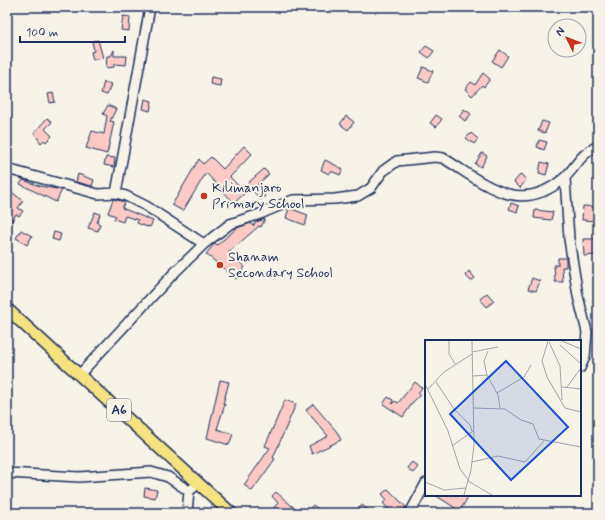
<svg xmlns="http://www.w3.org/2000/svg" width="605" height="520" viewBox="0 0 605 520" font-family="Mynerve,sans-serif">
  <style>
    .building { fill: #fbcac6; stroke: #1b2f5e }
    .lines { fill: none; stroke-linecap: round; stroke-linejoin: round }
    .minor-casing { stroke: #1b2f5e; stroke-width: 12 }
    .major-casing { stroke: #1b2f5e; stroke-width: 14 }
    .minor { stroke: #f7f3e8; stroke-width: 9 }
    .major { stroke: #f5e382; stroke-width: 11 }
    .poi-dot { fill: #c8321e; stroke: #f7f3e8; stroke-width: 1.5 }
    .labels { text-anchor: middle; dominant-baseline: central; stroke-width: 4; stroke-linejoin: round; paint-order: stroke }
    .shield { fill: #f7f3e8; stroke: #5d6a87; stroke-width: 1 }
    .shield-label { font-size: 13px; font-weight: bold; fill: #1b2f5e }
    .poi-label { font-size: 14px; fill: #1b2f5e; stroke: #f7f3e8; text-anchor: start }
    .inset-road { fill: none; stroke: #9fa5b1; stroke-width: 1 }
    .view { fill: #1d4ed8; fill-opacity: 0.15; stroke: #1d4ed8; stroke-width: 2 }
    .inset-edge { fill: none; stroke: #1b2f5e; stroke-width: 2 }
  </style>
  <rect width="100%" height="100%" fill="#f7f3e8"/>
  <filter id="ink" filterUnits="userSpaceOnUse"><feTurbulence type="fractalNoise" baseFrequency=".025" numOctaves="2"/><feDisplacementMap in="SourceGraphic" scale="8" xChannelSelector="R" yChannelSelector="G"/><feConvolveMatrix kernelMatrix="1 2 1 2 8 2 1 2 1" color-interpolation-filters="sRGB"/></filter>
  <g filter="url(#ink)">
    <path class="building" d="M123 16 130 17 129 31 121 30Z
      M98 40 103 58 93 60 91 52 94 51 92 41Z
      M426 46 434 51 429 58 421 52Z
      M114 50V56H127L126 65 114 64V67L106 68 107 56H111Z
      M500 50 508 56 501 67 492 61Z
      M423 67 433 71 428 82 418 78Z
      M483 73 490 79 484 87 482 85 472 96 465 89 471 82 475 85Z
      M211 77 221 79 220 86 210 84Z
      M104 82 111 84 107 95 101 93Z
      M53 93 55 102 50 103 48 94Z
      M145 99 152 101 150 111 143 109Z
      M108 105 116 109 110 121 114 122 107 154 86 148 92 131 104 134 107 116 103 114Z
      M464 109 471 114 465 121 459 116Z
      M436 115 442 119 436 127 430 123Z
      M346 116 354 122 348 130 340 124Z
      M47 118 52 122 45 129 52 136 46 142 44 140 41 143 34 133Z
      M542 121 549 123 545 133 538 131Z
      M471 133 478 139 474 144 466 138Z
      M539 140 547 142 544 150 537 147Z
      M244 146 252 154 230 177 245 193 234 203 206 173 183 211 172 205 199 159 203 164 211 157 223 169Z
      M482 153 487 156 481 167 475 164Z
      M106 157 115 158 114 167 104 165Z
      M325 160 343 169 340 175 331 171 329 174 321 170Z
      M541 162 549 164 546 175 539 173Z
      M264 169 269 174 256 186 265 196 261 200 247 184Z
      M78 174 94 180 92 186 76 182Z
      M521 174 526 180 520 188 514 182Z
      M23 180 40 186 62 190 56 202 20 184Z
      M7 188 23 201 18 208 23 211 19 216 16 214 12 221 7 218Z
      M113 199 125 202 122 208 153 221 150 227 147 226V227L137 223 138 220 125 216 123 222 114 219 116 216 108 213Z
      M511 203 519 206 517 212 509 209Z
      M583 206 598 207V221L582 220Z
      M289 208 308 215 305 225 286 218Z
      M535 210 553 212 551 220 534 218Z
      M95 212 100 214 97 223 100 224 98 231 88 228Z
      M265 219 261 227 259 226 228 253 245 267 236 279 206 254 215 243 217 245 237 228 251 223 253 226 256 222Z
      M21 230 32 236 27 245 16 238Z
      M54 232 61 234 59 241 52 239Z
      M583 239H596V255L584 256Z
      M558 258H566V267H562L563 282H555L554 265H558Z
      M469 271 475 278 471 281 465 275Z
      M532 278 540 281 536 291 528 289Z
      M487 293 494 301 487 307 480 299Z
      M220 380 229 382 223 404H225L217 429 233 434 229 445 207 438Z
      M415 382 422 388 418 393 420 395 413 402 403 417 383 404 388 397 393 400 392 404 395 401 398 403Z
      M285 400 296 404 273 458 275 459 252 491 244 485 270 448 265 446Z
      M313 404 337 432 341 440 312 454 309 446 328 436 306 410Z
      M412 462 418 467 413 473 407 468Z
      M145 488 157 490 155 498 144 496Z
      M388 489 406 507 400 513H392L383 503 387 500 382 494Z
      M276 492 300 513H269L278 503 272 496Z
      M435 495H469L460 511Z
      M313 505 324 513H306Z
      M362 505 372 513H356Z"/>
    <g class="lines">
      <defs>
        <path id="minor" d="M7 169 98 194 116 193 126 196 146 206 204 244
          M565 178 569 239 578 296 587 332 585 357 580 368
          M116 193 150 7
          M80 374 173 274 204 244 230 224 260 214 293 200 335 199 358 196 371 188 383 171 397 161 435 157 443 158C483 182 518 217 563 179 577 167 579 154 598 146
          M7 473 79 477 151 472 168 477 189 491
          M187 513 189 491 193 488
          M410 513 426 483"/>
        <path id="major" d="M7 309 231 513"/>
      </defs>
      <use href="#minor" class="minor-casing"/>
      <use href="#major" class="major-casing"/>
      <use href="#minor" class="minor"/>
      <use href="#major" class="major"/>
    </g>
  </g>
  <g class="poi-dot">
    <circle cx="204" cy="196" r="4"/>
    <circle cx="220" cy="265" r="4"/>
  </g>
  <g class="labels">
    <rect class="shield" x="107" y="399" width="24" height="22" rx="3"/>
    <g class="shield-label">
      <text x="119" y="410">A6</text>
    </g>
    <g class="poi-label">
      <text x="212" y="188">Kilimanjaro<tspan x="212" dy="16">Primary School</tspan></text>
      <text x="228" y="257">Shanam<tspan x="228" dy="16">Secondary School</tspan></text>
    </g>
  </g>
  <g transform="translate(425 340)">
    <rect width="156" height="156" fill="#f7f3e8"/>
    <path class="inset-road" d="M24 1V14L30 24M123 1 117 21 122 37 140 68 156 72M137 1 156 9M124 2 135 26 137 60M135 5 156 24M47 12 73 7M62 35 59 21 63 11M48 36 62 35 73 55 75 68M11 42 29 69 45 85 47 91M0 44 23 91 35 129 44 141M137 47 156 49M142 47 156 28M3 49 19 32 47 14M72 53 99 37 106 25M49 68 80 69 96 80 108 84 114 99 156 107M27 106 48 91M47 122 73 116 100 122 119 101M43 141 67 155M0 142 19 150 41 148M39 155 46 130 49 105 47 1"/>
    <path class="view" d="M81 21 143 87 86 140 25 74Z"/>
    <rect width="156" height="156" class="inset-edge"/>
  </g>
  <rect width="605" height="520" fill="none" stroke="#f7f3e8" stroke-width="24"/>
  <rect x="12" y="12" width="581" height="496" fill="none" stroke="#1b2f5e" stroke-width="1.5" filter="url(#ink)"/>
  <g transform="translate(567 38) rotate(313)"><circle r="19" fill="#f7f3e8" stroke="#9fa5b1"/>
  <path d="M0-3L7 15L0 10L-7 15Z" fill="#c8321e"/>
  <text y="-6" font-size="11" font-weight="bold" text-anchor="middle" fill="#1b2f5e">N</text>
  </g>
  <path d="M20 36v6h105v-6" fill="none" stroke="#1b2f5e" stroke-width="2"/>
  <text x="26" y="36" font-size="12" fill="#1b2f5e" stroke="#f7f3e8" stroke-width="3" paint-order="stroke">100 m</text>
</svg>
